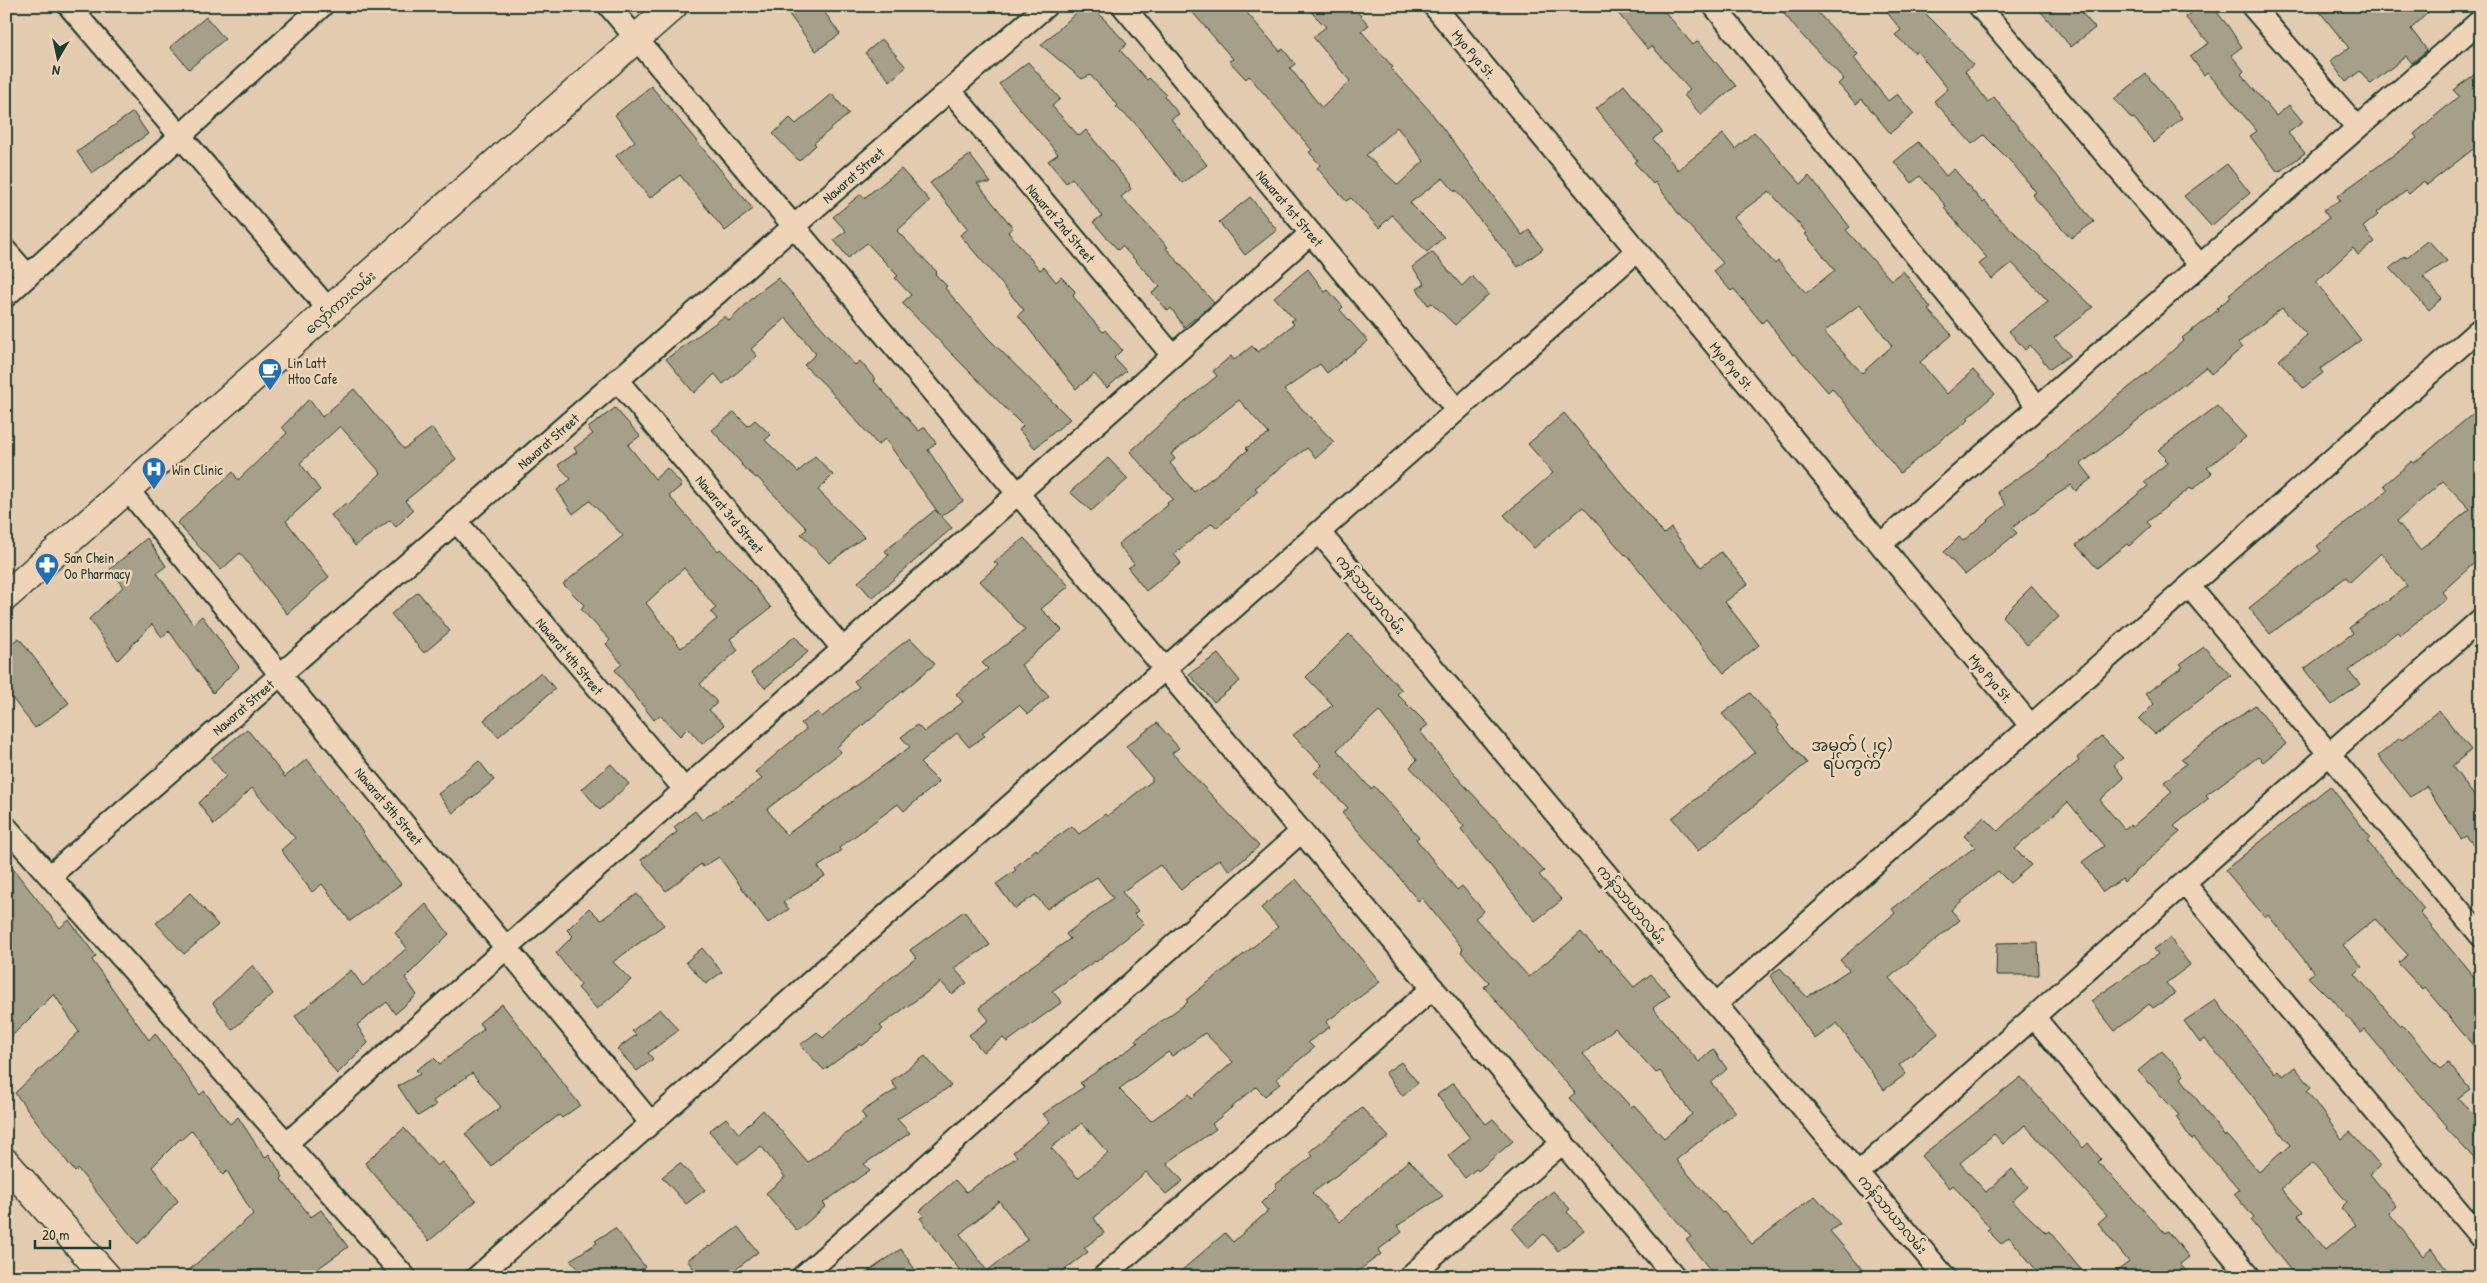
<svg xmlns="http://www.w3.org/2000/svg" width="2487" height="1283" viewBox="0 0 2487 1283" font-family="'Patrick Hand','Noto Sans Myanmar',sans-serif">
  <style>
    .building { fill: #a69f89; stroke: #1f3d34; fill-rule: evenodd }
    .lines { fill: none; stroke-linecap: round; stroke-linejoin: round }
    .minor-casing { stroke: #1f3d34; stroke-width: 25 }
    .tertiary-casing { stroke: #1f3d34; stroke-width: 31 }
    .secondary-casing { stroke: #1f3d34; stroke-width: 31 }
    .minor { stroke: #f0d4b7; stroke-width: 21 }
    .tertiary { stroke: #f0d4b7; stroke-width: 28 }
    .secondary { stroke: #f0d4b7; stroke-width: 28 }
    .labels { text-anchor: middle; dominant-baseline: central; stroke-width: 5; stroke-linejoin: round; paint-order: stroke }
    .street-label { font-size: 14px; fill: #1f3d34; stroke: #f0d4b7 }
    .poi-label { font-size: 14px; fill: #1f3d34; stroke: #f0d4b7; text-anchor: start }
    .quarter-label { font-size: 16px; fill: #1f3d34; stroke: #f0d4b7 }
  </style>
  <rect width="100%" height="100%" fill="#e3cbaf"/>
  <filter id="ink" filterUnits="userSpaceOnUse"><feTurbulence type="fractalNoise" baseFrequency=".02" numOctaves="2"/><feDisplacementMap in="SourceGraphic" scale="10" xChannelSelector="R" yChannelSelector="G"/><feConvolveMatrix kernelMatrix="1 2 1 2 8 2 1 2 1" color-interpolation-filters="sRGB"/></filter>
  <g filter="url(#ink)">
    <path class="building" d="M783 6H820L840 34 816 51Z
      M1084 6H1092L1127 44 1120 50 1147 80 1149 78 1166 94 1164 96 1179 114 1171 119 1207 165 1182 183 1134 122 1116 107 1118 105 1090 75 1082 79 1041 45Z
      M1187 6H1241L1280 51 1283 49 1295 64 1290 68 1322 108 1350 81 1313 37 1326 27 1305 6H1352L1369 25 1361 31 1393 67 1391 69 1430 111 1522 235 1529 230 1543 249 1518 267 1456 190 1455 192 1443 178 1410 203 1444 237 1427 252 1392 215 1379 228 1351 198 1346 201 1317 168 1320 165 1309 152 1312 150 1249 76 1246 79 1229 61 1233 59ZM1397 127 1424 161 1398 185 1366 155Z
      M1612 6H1660L1693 45 1698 41 1736 86 1701 115 1684 95 1690 90 1652 46 1648 49Z
      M1778 6H1811L1858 54 1854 58 1888 101 1897 94 1914 114 1890 133 1862 99 1856 104 1838 84 1844 79 1798 31Z
      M1882 6H1918L1943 31 1973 65 1965 71 1988 102 1994 97 2094 222 2071 238 2032 195 2036 192 2014 165 1984 135 1972 144 1934 101 1948 89 1917 51 1915 53 1895 35 1901 30Z
      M2036 6H2076L2095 28 2071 47Z
      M2200 6H2212L2228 26 2242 47 2231 55 2244 71 2241 74 2276 116 2289 105 2303 122 2288 133 2305 153 2282 170 2277 171 2250 136 2257 131 2207 72 2204 75 2190 56 2209 43 2185 17Z
      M2315 6H2435L2411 29 2427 50 2412 63 2406 56 2371 84 2360 71 2346 82 2330 61 2349 48Z
      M206 17 225 39 189 69 170 47Z
      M882 39 906 67 890 81 865 53Z
      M1028 62 1060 99 1052 106 1079 136 1086 130 1130 185 1129 186 1131 189 1121 197 1168 247 1166 248 1214 303 1184 327 1171 308 1168 311 1152 293 1160 287 1122 246 1118 250 1093 222 1102 216 1072 178 1066 183 1048 161 1058 154 999 84Z
      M2481 70V143L2427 185 2424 181 2409 194 2406 191 2376 213 2378 215 2363 227 2375 242 2358 255 2353 248 2316 282 2361 340 2320 369 2323 373 2303 388 2279 360 2307 335 2282 308 2238 343 2242 348 2211 374 2206 367 2081 464 2092 478 2076 491 2071 485 2046 502 2012 528 2017 533 1965 575 1944 552 1959 537 1963 541 2006 505 1997 492 2049 457 2048 456 2113 400 2150 371 2184 340 2182 338 2218 310 2217 308 2231 297 2229 294 2329 218 2323 210 2340 200 2337 196 2417 138 2414 134 2459 96 2453 90Z
      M2146 74 2182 118 2154 143 2134 118 2132 119 2114 99Z
      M1624 85 1662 132 1653 139 1678 170 1723 134 1735 149 1754 132 1801 184 1809 176 1850 227 1846 230 1891 280 1903 271 1931 308 1928 310 1952 335 1920 362 1947 394 1973 370 1995 394 1967 418 1969 420 1949 435 1948 434 1900 473 1832 388 1828 392 1795 354 1793 355 1766 319 1762 323 1734 289 1731 291 1713 271 1723 263 1681 217 1655 182 1653 184 1634 162 1637 160 1596 109ZM1769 191 1807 233 1805 234 1835 270 1806 293 1778 261 1775 264 1734 217ZM1860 304 1892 346 1862 373 1824 332Z
      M651 86 753 209 725 231 680 175 650 198 616 156 635 141 615 115Z
      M832 94 849 114 814 143 816 145 799 161 773 134 790 118 796 124Z
      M133 112 148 134 92 173 77 152Z
      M1918 142 1946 176 1954 169 1983 203 1985 201 1996 215 2093 307 2054 338 2070 355 2050 369 2030 345 2025 350 2009 331 2048 301 2012 263 1992 279 1979 264 1987 258 1944 208 1946 206 1920 176 1912 183 1894 162Z
      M970 155 991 183H977L1013 228 1008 232 1040 270 1044 267 1056 282 1061 277 1075 291 1073 296 1088 315 1103 332 1105 330 1122 350 1114 358 1126 371 1107 388 1094 374 1076 389 1018 315 1024 310 960 235 968 229 930 183Z
      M2227 164 2250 193 2211 226 2184 196Z
      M901 169 930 201 897 231 937 272 935 274 947 286 945 288 988 338 1070 419 1035 448 1019 430 1023 426 902 303 911 295 895 278 898 276 867 243 848 258 834 240 846 231 833 217 861 194 864 198Z
      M1250 197 1277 230 1245 255 1219 222Z
      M2428 240 2447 261 2423 277 2442 298 2429 310 2390 268 2405 256 2406 258Z
      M1432 252 1462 286 1472 276 1489 294 1455 325 1432 303 1428 305 1417 289 1425 284 1412 267Z
      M1308 269 1325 292 1328 290 1343 307 1340 310 1368 341 1327 373 1320 364 1284 390 1334 442 1316 458 1307 448 1288 462 1255 488 1258 491 1217 528 1212 523 1174 554 1181 563 1146 591 1128 568 1134 564 1118 544 1168 505 1167 503 1173 499 1130 452 1174 411 1217 376 1213 371 1231 356 1234 360 1252 346 1258 352 1294 324 1291 321 1294 319 1274 297ZM1239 400 1269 434 1246 448 1248 450 1194 492 1170 463 1175 459 1171 454Z
      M778 278 855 365 860 361 875 379 873 380 919 431 925 427 936 443 928 450 963 501 941 516 952 528 872 598 858 582 889 555 885 551 935 510 940 515 885 439 878 445 826 386 804 365 816 354 786 318 751 349 757 356 723 384 715 374 694 393 666 359 725 316 729 321 759 292Z
      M354 389 404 449 432 428 456 459 405 501 413 510 396 527 390 520 355 546 331 515 346 503 348 505 381 473 340 426 300 463 320 490 286 521 329 577 287 614 240 553 221 570 177 523 233 472 238 480 287 433 282 427 309 399 322 417Z
      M2217 406 2246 437 2207 468 2212 473 2192 490 2190 488 2147 522 2151 526 2129 546 2127 544 2097 568 2076 545 2148 486 2144 482 2167 463 2164 460 2166 458 2158 450Z
      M2481 407V557L2442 592 2447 598 2400 635 2397 632 2349 671 2360 684 2332 705 2304 669 2353 633 2349 628 2407 586 2381 553 2350 582 2346 577 2270 634 2249 608 2321 551 2317 546 2388 490 2384 485 2412 461 2414 463ZM2443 481 2470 509 2420 550 2397 521Z
      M615 408 640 436 628 445 655 479 667 468 682 485 669 496 718 551 720 549 739 567 771 608 730 639 738 650 700 684 716 701V704L709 710 725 725 702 744 688 728 680 736 660 715 654 720 615 670 622 664 606 644 610 640 581 609 584 605 563 584 623 536 590 501 573 514 557 490 571 479 558 465 577 452 574 448 593 434 588 428ZM684 568 716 608 711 612 717 619 681 648 646 603Z
      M734 412 748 426 755 420 771 435 765 440 798 472 815 456 833 475 818 490 864 537 829 563 801 534 807 529 757 477 756 478 741 465 742 464 712 430Z
      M1564 413 1664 534 1671 528 1701 567 1721 552 1748 584 1725 602 1759 645 1724 673 1626 554 1625 555 1583 507 1534 548 1504 515 1553 473 1528 444Z
      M1108 458 1128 479 1091 511 1070 492Z
      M147 538 166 566 157 573 193 624 202 616 239 667 213 693 169 631 162 637 152 624 118 660 89 619 123 587 110 569Z
      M1024 538 1069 586 1041 609 1062 630 1021 665 1049 697 1028 714 1019 705 982 733 985 736 969 747 957 733 920 763 939 782 904 811 898 804 839 848 841 851 818 867 825 876 783 902 789 909 768 923 719 857 703 867 701 864 666 891 641 860 677 832 674 827 695 811 702 820 762 779 755 772 806 729 801 723 818 712 822 717 859 687 854 681 910 638 935 664 837 747 841 752 767 809 786 835 910 747 901 737 917 725 924 732 963 702 956 694 988 669 982 663 1025 630 980 581 998 565 994 562Z
      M2032 586 2059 617 2027 645 2002 616Z
      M418 592 450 631 424 653 391 614Z
      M1349 634 1402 690 1397 694 1428 725 1420 731 1453 773 1544 871 1539 875 1562 900 1535 921 1461 829 1464 826 1410 767 1417 760 1379 711 1337 750 1371 789 1374 786 1419 837 1416 839 1457 890 1462 886 1484 911 1475 918 1529 977 1581 932 1599 952 1601 950 1634 987 1651 974 1670 995 1653 1008 1699 1062 1713 1049 1727 1069 1711 1083 1736 1112 1676 1160 1722 1213 1724 1212 1752 1244 1815 1196 1840 1224 1830 1231 1869 1277H1716L1686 1240 1691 1237 1569 1098 1575 1093 1484 987 1489 982 1461 952 1463 949 1422 898 1418 901 1395 872 1342 813 1348 808 1314 773 1322 765 1293 735 1333 705 1306 677ZM1615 1028 1656 1073 1660 1071 1692 1114 1664 1138 1634 1105 1631 1107 1583 1054Z
      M795 636 808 652 765 688 751 673Z
      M19 638 69 703 35 728 6 690V647Z
      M2204 647 2231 676 2155 734 2139 719 2154 704 2145 694 2183 667 2180 664Z
      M1218 654 1240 681 1214 702 1189 674Z
      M541 672 555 689 498 737 484 720Z
      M1750 693 1779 726 1777 728 1807 763 1698 851 1672 818 1755 752 1722 714Z
      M2255 705 2286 744 2263 762 2258 757 2206 795 2209 798 2174 826 2180 832 2124 882 2122 879 2103 892 2082 862 2104 846 2068 802 2015 849 2031 865 2010 883 1998 871 1951 910 1960 920 1889 978 1939 1033 1899 1065 1906 1074 1884 1090 1837 1023 1815 1039 1770 976 1780 968 1807 997 1849 970 1840 960 1895 913 1892 909 1975 847 1964 836 1984 817 1998 831 2029 801 2079 761 2077 758 2101 736 2123 758 2114 765 2124 778 2100 800 2124 829 2130 825 2132 827 2172 792 2164 782 2186 764 2181 759Z
      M2439 710 2471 750 2452 766 2481 805V853L2466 836 2461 839 2426 786 2411 797 2378 756 2400 738 2402 740Z
      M1157 723 1179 748 1172 753 1259 846 1230 871 1219 859 1181 890 1160 865 1122 892 1138 911 1134 914 1144 924 1096 962 1095 961 1052 991 1062 1002 1007 1042 1003 1038 983 1052 969 1035 989 1020 979 1008 1019 975 1070 939 1066 934 1113 898 1097 877 1047 909 1035 895 1015 909 996 884 1016 870 1014 868 1036 849 1037 851 1072 826 1079 834 1105 814 1107 816 1152 781V778L1126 746Z
      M247 729 285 777 307 759 354 819 382 863 384 862 401 884 350 921 322 884 312 892 295 869 281 850 295 838 252 788 214 825 199 803 226 776 211 758Z
      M479 761 494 780 453 813 438 794Z
      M611 764 629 784 600 810 582 789Z
      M2330 786 2371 838 2367 841 2424 909 2420 913 2481 985V1055L2425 988 2423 990 2398 963 2408 955 2375 919 2343 945 2362 967 2355 974 2400 1026 2402 1024 2440 1069 2448 1063 2470 1089 2458 1098 2481 1123V1166L2446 1128 2447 1126 2365 1030 2361 1033 2330 996 2328 997 2308 977 2314 972 2268 915 2265 917 2225 870Z
      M6 860 60 928 69 920 96 956 92 960 149 1040 155 1033 200 1095 204 1091 230 1124 238 1117 265 1158 269 1154 283 1177 281 1179 311 1217 321 1210 348 1247 306 1277H181L253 1214 227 1171 223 1175 192 1130 181 1140 180 1139 152 1167 178 1201 138 1244 78 1169 75 1172 15 1093 79 1032 54 994 6 1042Z
      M1296 879 1380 982 1326 1022 1330 1027 1308 1042 1314 1048 1276 1079 1281 1083 1265 1096 1256 1087 1212 1124 1216 1129 1167 1163 1183 1181 1166 1194 1146 1172 1094 1218 1104 1233 1084 1248 1088 1252 1055 1277H965L920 1218 924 1216 920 1211 955 1180 966 1192 1017 1157 1013 1152 1050 1122 1043 1114 1084 1087 1080 1083 1138 1043 1135 1040 1188 1002 1186 1000 1278 927 1261 908ZM1205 1033 1233 1062 1192 1098 1189 1094 1151 1121 1119 1089 1168 1052 1172 1056ZM1082 1123 1108 1153 1078 1178 1051 1148ZM999 1201 1028 1239 987 1271 960 1234Z
      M190 893 218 925 184 954 156 923Z
      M637 894 664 925 613 962 631 980 597 1009 578 988 581 985 556 953 573 936 567 930 589 908 601 920Z
      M426 904 449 934 405 978 417 995 395 1014 387 1002 357 1025 368 1043 337 1074 295 1016 351 970 363 986 407 948 395 933Z
      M964 911 990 945 954 968 967 983 952 994 941 982 880 1026 883 1029 862 1046 860 1044 824 1070 800 1045 817 1032 823 1038 872 993 916 958 910 950Z
      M2170 938 2190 965 2166 983 2175 994 2153 1008 2149 1004 2115 1031 2091 1001 2158 954 2154 949Z
      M2038 942 2039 975H1996L1997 943Z
      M702 948 722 972 706 984 686 962Z
      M253 965 273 994 232 1030 213 1003Z
      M2215 1000 2275 1073 2278 1070 2283 1076 2295 1067 2311 1087 2307 1091 2342 1139 2350 1132 2380 1166 2370 1174 2396 1206 2389 1213 2423 1256 2431 1249 2452 1277H2296L2251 1221 2254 1218 2234 1194 2239 1190 2194 1138 2192 1140 2176 1117 2179 1115 2138 1071 2162 1051 2184 1075 2181 1078 2225 1137 2226 1135 2259 1172 2290 1145 2251 1094 2205 1039 2200 1043 2184 1021ZM2313 1163 2347 1202 2341 1208 2356 1225 2326 1250 2298 1215 2303 1212 2281 1189Z
      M502 1004 580 1105 562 1118 559 1115 491 1166 465 1134 501 1107 472 1073 433 1101 436 1105 418 1116 398 1086 420 1074 416 1070 434 1058 440 1064 484 1029 479 1023Z
      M660 1009 679 1030 648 1053 653 1059 637 1071 617 1049 636 1035 632 1031Z
      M925 1056 951 1086 897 1119 910 1133 864 1164 870 1170 823 1203 826 1206 797 1231 766 1193 785 1177 761 1146 738 1164 709 1131 726 1118 739 1134 763 1110 808 1162 866 1119 861 1112 897 1089 891 1081Z
      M1401 1062 1418 1083 1403 1096 1385 1073Z
      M2021 1077 2083 1148 2088 1143 2101 1159 2098 1162 2165 1233 2168 1231 2189 1257 2180 1264 2191 1277H2109L2129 1262 2098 1223 2107 1215 2025 1125 2003 1144 1994 1134 1960 1163 1986 1192 2012 1169 2028 1187 2012 1201 2046 1233 2049 1231 2087 1277H2042L2009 1237 2001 1244 1987 1230 1990 1228 1953 1185 1950 1188 1921 1156Z
      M1453 1083 1486 1124 1493 1119 1513 1141 1478 1171 1476 1169 1465 1178 1448 1156 1470 1138 1437 1095Z
      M1362 1108 1389 1137 1312 1193 1340 1222 1409 1160 1443 1196 1397 1226 1402 1232 1378 1250 1381 1254 1350 1277H1174L1225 1233 1233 1242 1268 1211 1261 1203 1277 1187 1275 1185 1313 1156 1309 1152Z
      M404 1128 437 1166 442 1162 476 1201 429 1241 365 1163Z
      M680 1163 705 1190 686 1204 662 1177Z
      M1553 1191 1570 1209 1567 1212 1584 1230 1558 1251 1544 1234 1528 1248 1511 1228Z
      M738 1227 758 1252 726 1277H700L687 1260 709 1246 710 1247Z
      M615 1228 645 1267 631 1277H586L570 1260 597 1243 595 1241Z
      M901 1249 920 1277H860Z"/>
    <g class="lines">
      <defs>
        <path id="minor" d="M69 6 330 311
          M609 6 1675 1277
          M1123 6 1457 410
          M1434 6 2031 726
          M1714 6 2038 407
          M1979 6 2200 265
          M2252 6 2357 127
          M950 90 1173 356
          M6 251 28 276
          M6 296 322 6
          M617 380 843 649
          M127 489 651 1123
          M456 521 685 790
          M1319 532 1945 1277
          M1881 544 2481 20
          M2189 586 2481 936
          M6 827 405 1277
          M50 876 1046 6
          M2184 883 2481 1238
          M1716 1004 2481 328
          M2034 1017 2250 1277
          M287 1143 1311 233
          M1858 1173 2481 619
          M477 1277 1637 251
          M802 1277 1302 831
          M1103 1277 1433 988
          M1409 1277 1563 1142"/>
        <path id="tertiary" d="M6 1163 107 1277"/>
        <path id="secondary" d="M6 596 673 6"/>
      </defs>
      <use href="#minor" class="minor-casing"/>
      <use href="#tertiary" class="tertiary-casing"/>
      <use href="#secondary" class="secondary-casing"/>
      <use href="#minor" class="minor"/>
      <use href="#tertiary" class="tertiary"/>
      <use href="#secondary" class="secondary"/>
    </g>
  </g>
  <defs>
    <symbol id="cafe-pin" viewBox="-11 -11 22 30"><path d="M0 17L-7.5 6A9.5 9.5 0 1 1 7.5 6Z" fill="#1f6fb2" stroke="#f0d4b7"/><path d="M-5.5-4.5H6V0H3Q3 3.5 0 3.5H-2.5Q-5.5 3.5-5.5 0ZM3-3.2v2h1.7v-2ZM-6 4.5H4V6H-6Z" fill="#fff"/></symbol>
    <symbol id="hospital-pin" viewBox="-11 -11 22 30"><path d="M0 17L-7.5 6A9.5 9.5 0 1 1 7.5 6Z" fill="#1f6fb2" stroke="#f0d4b7"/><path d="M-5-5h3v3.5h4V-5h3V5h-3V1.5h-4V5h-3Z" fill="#fff"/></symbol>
    <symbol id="pharmacy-pin" viewBox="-11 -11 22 30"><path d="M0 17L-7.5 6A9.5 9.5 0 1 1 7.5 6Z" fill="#1f6fb2" stroke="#f0d4b7"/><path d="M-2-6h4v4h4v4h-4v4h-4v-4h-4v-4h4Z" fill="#fff"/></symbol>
  </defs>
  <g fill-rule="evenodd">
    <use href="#cafe-pin" x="256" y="356" width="28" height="38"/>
    <use href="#hospital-pin" x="140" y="455" width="28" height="38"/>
    <use href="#pharmacy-pin" x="33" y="551" width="28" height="38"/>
  </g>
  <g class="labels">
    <g class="street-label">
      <text transform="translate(1474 54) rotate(50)">Myo Pya St.</text>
      <text transform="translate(853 175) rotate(-41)">Nawarat Street</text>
      <text transform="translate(1290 208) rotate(50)">Nawarat 1st Street</text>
      <text transform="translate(1061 223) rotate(50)">Nawarat 2nd Street</text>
      <text transform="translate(340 302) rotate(-41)">လှော်ကားလမ်း</text>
      <text transform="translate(1732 366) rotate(50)">Myo Pya St.</text>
      <text transform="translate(548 441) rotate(-41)">Nawarat Street</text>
      <text transform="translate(730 514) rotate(50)">Nawarat 3rd Street</text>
      <text transform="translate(1371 594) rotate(50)">ကန်သာယာလမ်း</text>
      <text transform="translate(570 656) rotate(50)">Nawarat 4th Street</text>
      <text transform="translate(1991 678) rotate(50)">Myo Pya St.</text>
      <text transform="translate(243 707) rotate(-41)">Nawarat Street</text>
      <text transform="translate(389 806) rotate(50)">Nawarat 5th Street</text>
      <text transform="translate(1632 904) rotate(50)">ကန်သာယာလမ်း</text>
      <text transform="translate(1893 1214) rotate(50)">ကန်သာယာလမ်း</text>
    </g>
    <g class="poi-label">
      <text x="288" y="362">Lin Latt<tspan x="288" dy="16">Htoo Cafe</tspan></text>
      <text x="172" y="469">Win Clinic</text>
      <text x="64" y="557">San Chein<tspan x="64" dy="16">Oo Pharmacy</tspan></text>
    </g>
    <g class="quarter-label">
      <text x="1852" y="745">အမှတ် (၂၄)<tspan x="1852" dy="18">ရပ်ကွက်</tspan></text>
    </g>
  </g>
  <rect width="2487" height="1283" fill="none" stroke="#f0d4b7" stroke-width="25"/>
  <rect x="12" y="12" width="2462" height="1258" fill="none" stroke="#1f3d34" stroke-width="2" filter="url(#ink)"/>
  <g transform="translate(58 58) rotate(189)" stroke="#f0d4b7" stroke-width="4" paint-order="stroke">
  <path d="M0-4L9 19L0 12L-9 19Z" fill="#1f3d34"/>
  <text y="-8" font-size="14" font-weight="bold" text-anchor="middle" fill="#1f3d34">N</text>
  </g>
  <path d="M35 1240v8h75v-8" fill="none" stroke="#1f3d34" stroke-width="2.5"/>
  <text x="42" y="1240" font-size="15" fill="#1f3d34" stroke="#f0d4b7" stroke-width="4" paint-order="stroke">20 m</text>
</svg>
